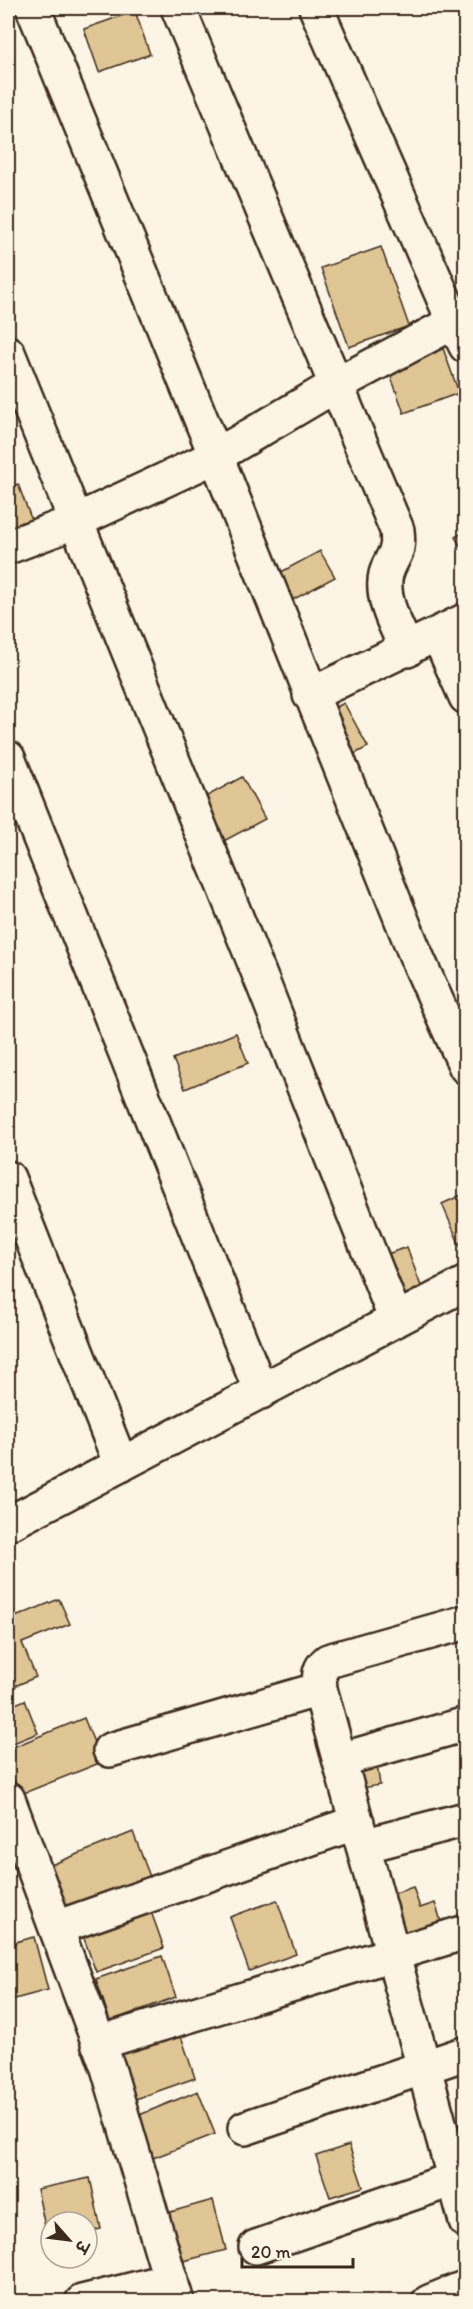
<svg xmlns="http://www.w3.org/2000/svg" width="473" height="2309" viewBox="0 0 473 2309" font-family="Itim,'Playpen Sans Deva',sans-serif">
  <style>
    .building { fill: #e0c695; stroke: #3b2a1e; stroke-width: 1.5 }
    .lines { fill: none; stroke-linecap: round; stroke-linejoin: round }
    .street-casing { stroke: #3b2a1e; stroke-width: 38 }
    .street { stroke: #fcf5e5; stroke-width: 33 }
  </style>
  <rect width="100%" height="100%" fill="#fcf5e5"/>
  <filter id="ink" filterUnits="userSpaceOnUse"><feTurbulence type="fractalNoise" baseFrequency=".0167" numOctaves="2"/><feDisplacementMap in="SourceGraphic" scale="12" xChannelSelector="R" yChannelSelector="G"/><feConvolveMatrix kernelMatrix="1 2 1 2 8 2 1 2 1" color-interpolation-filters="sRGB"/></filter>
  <g filter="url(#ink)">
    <path class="building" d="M135 11 150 54 99 72 84 29Z
      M381 247 409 326 349 347 321 268Z
      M440 340 459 393 404 413 385 360Z
      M18 484 32 521 8 530V488Z
      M466 531V556L455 537Z
      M320 551 335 577 285 604 270 578Z
      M344 703 368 747 347 758 323 714Z
      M242 777 265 819 220 843 198 801Z
      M236 1033 248 1063 185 1089 173 1059Z
      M466 1193V1249L462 1250 442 1204Z
      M407 1247 423 1292 395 1302 379 1257Z
      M59 1599 70 1624 22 1643 36 1677 8 1689V1620Z
      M25 1700 38 1733 11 1744 8 1735V1707Z
      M84 1718 102 1762 19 1795 8 1767V1749Z
      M376 1758 380 1785 352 1790 347 1763Z
      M133 1832 152 1882 61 1918 41 1869Z
      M413 1887 420 1908 435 1903 443 1927 403 1941 387 1896Z
      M277 1900 296 1954 249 1971 230 1917Z
      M148 1903 164 1948 96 1972 80 1927Z
      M34 1937 48 1990 11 2000 8 1986V1944Z
      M162 1956 176 1997 110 2021 96 1979Z
      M178 2027 195 2078 130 2101 112 2050Z
      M198 2091 215 2134 148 2160 132 2118Z
      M349 2145 363 2187 330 2197 316 2156Z
      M90 2178 101 2229 87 2232V2222H51V2240L48 2241 37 2189Z
      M213 2200 226 2250 176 2263 163 2214Z"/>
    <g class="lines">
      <defs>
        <path id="street" d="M33 8 216 456 415 953 466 1067
          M178 8 397 530C400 557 392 553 386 574 380 599 397 627 407 650
          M316 8 454 322 466 316
          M8 353 264 986 396 1320
          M8 547 74 522 216 456 336 385 454 322 466 346
          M438 634 466 697
          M310 695 466 620
          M8 758 261 1392
          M8 1178 121 1465
          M8 1524 466 1283
          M320 1689C319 1677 318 1669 328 1661L466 1622
          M110 1750 320 1689 466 2221
          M340 1760 466 1724
          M8 1799 108 2068 177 2302
          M363 1846 466 1819
          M56 1928 357 1822
          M98 2043 466 1932
          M245 2128 466 2053
          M256 2247 466 2175
          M82 2302 171 2280
          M429 2302 466 2287"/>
      </defs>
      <use href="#street" class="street-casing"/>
      <use href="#street" class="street"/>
    </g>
  </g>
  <rect width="473" height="2309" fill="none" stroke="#fcf5e5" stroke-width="30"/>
  <rect x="15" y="15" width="443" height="2279" fill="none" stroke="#3b2a1e" stroke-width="2" filter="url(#ink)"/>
  <g transform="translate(69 2240) rotate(118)"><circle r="28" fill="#fcf5e5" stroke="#afa495" stroke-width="1.5"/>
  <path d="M0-4.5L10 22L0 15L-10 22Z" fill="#3b2a1e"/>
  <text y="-9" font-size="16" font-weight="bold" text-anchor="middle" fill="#3b2a1e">उ</text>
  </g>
  <path d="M242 2258v9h111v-9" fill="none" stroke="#3b2a1e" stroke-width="3"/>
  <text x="251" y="2258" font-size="18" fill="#3b2a1e" stroke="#fcf5e5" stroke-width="4.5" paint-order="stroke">20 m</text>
</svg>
